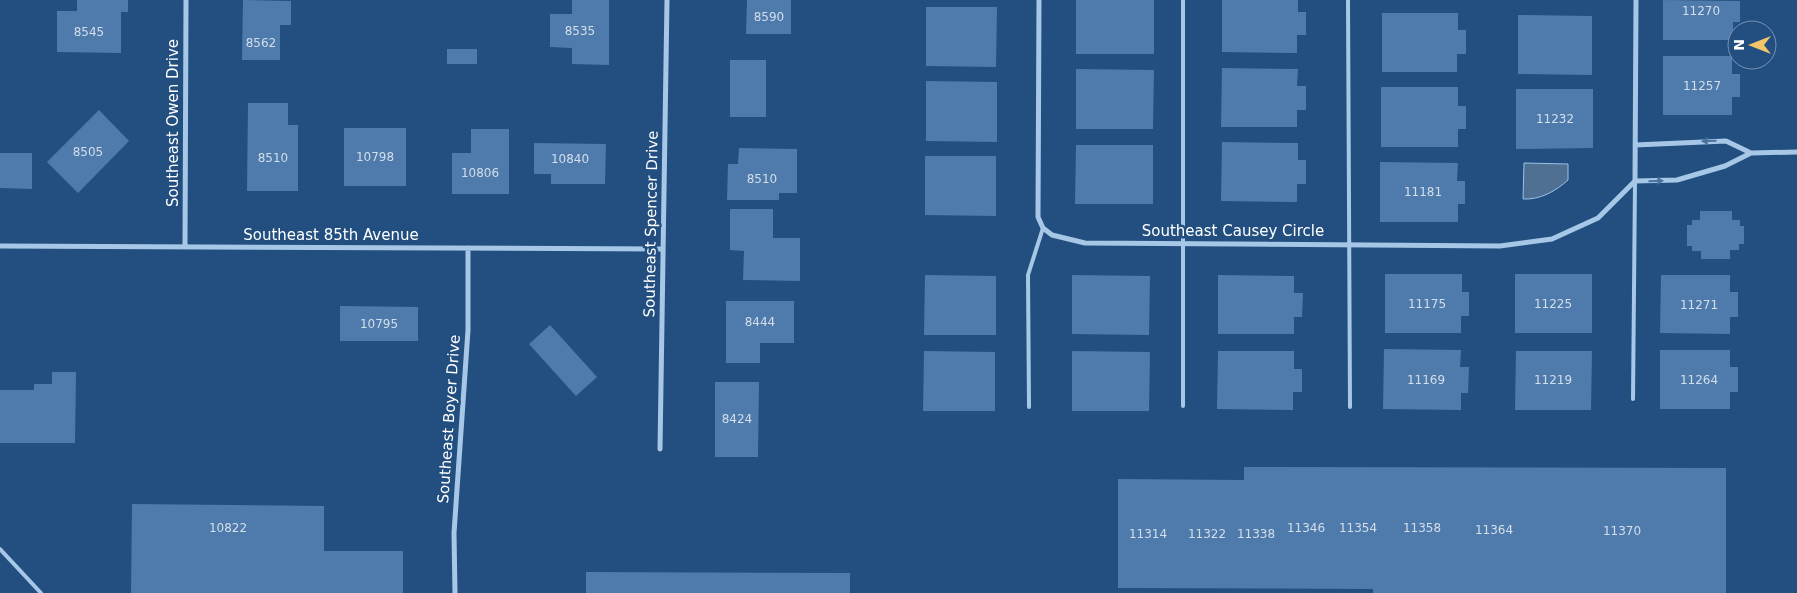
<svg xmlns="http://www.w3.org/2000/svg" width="1797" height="593" viewBox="0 0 1797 593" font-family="'DejaVu Sans',sans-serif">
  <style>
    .water { fill: #4f7093; stroke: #9bc2e8 }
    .building { fill: #4e7bab }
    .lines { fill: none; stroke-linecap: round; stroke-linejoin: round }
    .lane { stroke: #a7c7e7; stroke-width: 4 }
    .street { stroke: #a7c7e7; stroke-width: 5 }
    .oneway { fill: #4a739e }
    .labels { text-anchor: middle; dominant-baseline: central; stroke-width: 5; stroke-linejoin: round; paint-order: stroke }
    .number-label { font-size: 12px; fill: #d3deea }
    .street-label { font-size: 15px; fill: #fff; stroke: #224f7f }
  </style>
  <rect width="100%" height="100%" fill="#224f7f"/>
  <path class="water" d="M1524 163 1568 164V180C1556 191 1540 200 1523 199Z"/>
  <path class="building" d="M77 0H128V12H121V53L57 52V11H77Z
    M243 0 291 1V25H280V60H242Z
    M572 0H609V65L572 64V48L550 47V14H572Z
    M747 0H791V34H746Z
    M1076 0H1154V54H1076Z
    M1222 0H1298V12H1306V35H1297V53L1222 52Z
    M1663 0 1740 1V22H1733V40H1663Z
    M926 7H997L996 67 926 66Z
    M1382 13H1458V30H1466V54H1457V72H1382Z
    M1518 15 1592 16V75L1518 74Z
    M447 49H477V64H447Z
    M1663 56H1732V74H1740V97H1732V115H1663Z
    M730 60H766V117H730Z
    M1222 68 1298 69 1297 86H1306V110H1297V127H1221Z
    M1076 69 1154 70 1153 129H1076Z
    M926 81 997 82V142L926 141Z
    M1381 87H1458V106H1466V129H1458V147H1381Z
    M1516 89H1593V148L1516 149Z
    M248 103H288V125H298V191H247Z
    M99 110 129 141 78 193 47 162Z
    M344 128H406V186H344Z
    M471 129H509V194H452V153H471Z
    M1222 142 1298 143V160H1306V184H1297V202L1221 201Z
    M534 143 606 144 605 184H551V174H534Z
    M1076 145H1153V204H1075Z
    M739 148 797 149V193H779V200H727L728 164H738Z
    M0 153H32V189L0 188Z
    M925 156H996V216L925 215Z
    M1380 162 1458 163 1457 181H1465V204H1458V222H1380Z
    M730 209H773V238H800V281L743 280 744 251 730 250Z
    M1700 211H1732V220H1740V226H1744V244H1739V250H1730V259H1701V251H1692V246H1687V225H1692V220H1700Z
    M1385 274H1462V292H1469V316H1461V333H1385Z
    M1515 274H1592V333H1515Z
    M925 275 996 276V335H924Z
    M1072 275 1150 276 1149 335 1072 334Z
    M1218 275 1294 276V293H1303L1302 317H1294V334H1218Z
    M1661 275H1730V292H1738V317H1730V334L1660 333Z
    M726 301H794V343H760V363H726Z
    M340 306 418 307V341H340Z
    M550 325 597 377 576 396 529 344Z
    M1384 349 1461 350 1460 367H1469L1468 393H1461V410L1383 409Z
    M1660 350H1730V367H1738V392H1730V409H1660Z
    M924 351 995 352V411H923Z
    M1072 351 1150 352 1149 411H1072Z
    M1218 351H1294V369H1302V392H1293V410L1217 409Z
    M1516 351H1592L1591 410H1515Z
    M52 372H76L75 443H0V390H34V384H52Z
    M715 382H759L758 457H715Z
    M1244 467 1726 468V593H1373V589L1118 588V479L1244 480Z
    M132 504 324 506V551H403V593H131Z
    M586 572 850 573V593H586Z"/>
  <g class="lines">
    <path class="lane" d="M1183 0V406
      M1348 0 1350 407
      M1633 399 1635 181
      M1029 407 1028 275 1043 228
      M0 549 41 593"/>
    <path class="street" d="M1039 0 1038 217 1043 228 1052 235 1085 243 1500 246 1552 239 1598 218 1635 181 1636 0
      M1635 145 1726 141 1751 153 1797 152
      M1635 181 1677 180 1725 166 1751 153
      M0 246 662 249
      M185 246 186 0
      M660 449 667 0
      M455 593 454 533 468 330V248"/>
  </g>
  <defs><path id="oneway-solid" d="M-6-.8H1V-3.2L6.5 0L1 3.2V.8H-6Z" transform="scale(1.25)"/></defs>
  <g class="oneway">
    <use href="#oneway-solid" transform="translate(1709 141) rotate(178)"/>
    <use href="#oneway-solid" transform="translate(1656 181) rotate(-1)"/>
  </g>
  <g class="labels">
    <g class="number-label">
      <text x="1701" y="11">11270</text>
      <text x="769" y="17">8590</text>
      <text x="580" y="31">8535</text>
      <text x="89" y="32">8545</text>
      <text x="261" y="43">8562</text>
      <text x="1702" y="86">11257</text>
      <text x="1555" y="119">11232</text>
      <text x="88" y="152">8505</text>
      <text x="375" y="157">10798</text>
      <text x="273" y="158">8510</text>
      <text x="570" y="159">10840</text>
      <text x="480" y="173">10806</text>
      <text x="762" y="179">8510</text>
      <text x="1423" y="192">11181</text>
      <text x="1427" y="304">11175</text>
      <text x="1553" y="304">11225</text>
      <text x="1699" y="305">11271</text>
      <text x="760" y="322">8444</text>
      <text x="379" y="324">10795</text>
      <text x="1426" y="380">11169</text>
      <text x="1553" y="380">11219</text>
      <text x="1699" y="380">11264</text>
      <text x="737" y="419">8424</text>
      <text x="228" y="528">10822</text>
      <text x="1306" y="528">11346</text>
      <text x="1358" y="528">11354</text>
      <text x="1422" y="528">11358</text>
      <text x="1494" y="530">11364</text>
      <text x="1622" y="531">11370</text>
      <text x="1148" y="534">11314</text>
      <text x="1207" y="534">11322</text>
      <text x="1256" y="534">11338</text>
    </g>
    <g class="street-label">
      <text transform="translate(173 123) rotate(-90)">Southeast Owen Drive</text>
      <text transform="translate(651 224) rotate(-89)">Southeast Spencer Drive</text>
      <text x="1233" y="231">Southeast Causey Circle</text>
      <text x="331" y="235">Southeast 85th Avenue</text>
      <text transform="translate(449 419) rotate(-86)">Southeast Boyer Drive</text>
    </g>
  </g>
  <g transform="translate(1752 45) rotate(270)"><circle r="24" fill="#224f7f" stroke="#7a95b2"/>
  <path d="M0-4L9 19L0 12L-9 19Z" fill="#f3c469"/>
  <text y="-8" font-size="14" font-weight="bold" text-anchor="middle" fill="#ffffff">N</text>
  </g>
</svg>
